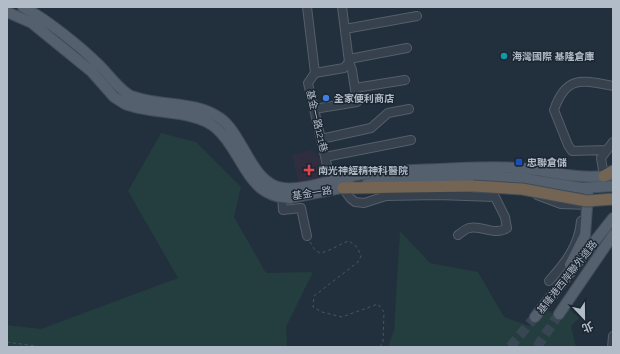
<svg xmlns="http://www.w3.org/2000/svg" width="620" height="354" viewBox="0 0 620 354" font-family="Raleway,'Noto Sans TC',sans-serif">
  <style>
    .medical { fill: #2f2e3e }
    .green { fill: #243d3e }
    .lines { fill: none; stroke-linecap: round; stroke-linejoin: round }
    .major-tunnel { stroke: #384552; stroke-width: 10; stroke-dasharray: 10 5; stroke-linecap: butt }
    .minor-casing { stroke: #545f6b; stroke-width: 10 }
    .major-casing { stroke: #424d59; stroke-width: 12 }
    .highway-casing { stroke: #414c58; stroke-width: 13 }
    .path { stroke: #425a5b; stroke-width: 1; stroke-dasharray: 3 3; stroke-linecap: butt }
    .minor { stroke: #36414d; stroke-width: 8 }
    .major { stroke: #54606d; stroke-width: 10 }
    .highway { stroke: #736453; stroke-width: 11 }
    .highway-bridge-casing { stroke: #414c58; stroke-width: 13; stroke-linecap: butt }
    .highway-bridge { stroke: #736453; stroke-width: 11 }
    .culture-dot { fill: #0f9aa8; stroke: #1b2632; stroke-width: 1.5 }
    .shop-dot { fill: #3f7fe0; stroke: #1b2632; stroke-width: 1.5 }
    .transit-dot { fill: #1a4fb4; stroke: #1b2632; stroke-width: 1.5 }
    .health-dot { fill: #e0444e; stroke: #1b2632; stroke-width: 1.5 }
    .labels { text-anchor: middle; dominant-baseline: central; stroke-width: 3; stroke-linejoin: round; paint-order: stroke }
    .poi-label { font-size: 10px; font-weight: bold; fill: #b2bcc8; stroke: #1b2632; text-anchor: start }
    .street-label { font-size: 10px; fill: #b2bcc8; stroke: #1b2632 }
  </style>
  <rect width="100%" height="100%" fill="#22303d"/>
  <path class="medical" d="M312 150 321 160 325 179 299 184 292 155Z"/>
  <path class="green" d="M161 133 196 142 241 187 234 217 266 273 313 272 286 327 287 347H7V325L41 329 178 278 128 191Z
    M400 231 430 263 478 272 504 317 530 326 547 310 563 319 569 309 579 318 571 326 576 347H388L394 330Z"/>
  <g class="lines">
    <path class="major-tunnel" d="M510 347 535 317
      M537 347 559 314"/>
    <defs>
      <path id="minor" d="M307 7 315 73
        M345 29 417 16
        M349 59 407 48
        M355 88 405 80
        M314 109 357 102 352 70 349 62
        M321 139 371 128 388 113 409 109
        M607 150 572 151 568 145 554 110C566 75 582 80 613 86
        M325 157 411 140
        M604 176 601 158 613 142
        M332 187 308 83 315 73 344 68 349 62 342 7
        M343 188 350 198 355 202 364 203 386 196 437 195 495 197 505 217 507 228C494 236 483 225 469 228 465 229 461 233 458 235
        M537 195 561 204 589 205
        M282 197 283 210 301 208 307 236
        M549 281C565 263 579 246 581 221
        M612 347 613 336"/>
      <path id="major" d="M23 7C46 19 80 46 99 65 109 75 117 87 129 95 158 107 194 100 220 118 244 135 251 184 283 188 303 191 337 178 357 175 384 170 412 170 439 169 465 168 492 166 518 168 549 170 579 181 611 175
        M7 12 32 23 91 71 114 97 125 104C151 115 194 109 216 128 244 152 245 197 290 198L351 186
        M367 184 394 180 488 177 519 178 582 188 613 186
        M570 265 585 235 588 194
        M559 314 613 235
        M535 317 613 218"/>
      <path id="highway" d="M604 176 613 171
        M343 188 473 186"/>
    </defs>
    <use href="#minor" class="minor-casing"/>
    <use href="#major" class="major-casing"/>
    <use href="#highway" class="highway-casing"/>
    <path class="path" d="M310 242 315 250 320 253C331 251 339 244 349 241L357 247 361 256 358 262 314 296 313 307 322 312 342 317 378 304 384 312 383 342 380 347
      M7 342 42 347"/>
    <use href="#minor" class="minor"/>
    <use href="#major" class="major"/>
    <use href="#highway" class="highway"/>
    <defs>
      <path id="highway-bridge" d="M473 186 522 189 587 201 613 199"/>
    </defs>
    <use href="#highway-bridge" class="highway-bridge-casing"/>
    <use href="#highway-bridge" class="highway-bridge"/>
  </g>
  <circle class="culture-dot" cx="504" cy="56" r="4"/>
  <circle class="shop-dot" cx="326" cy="98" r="4"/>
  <rect class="transit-dot" x="515" y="158" width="8" height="8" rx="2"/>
  <path class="health-dot" d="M307 164h4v4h4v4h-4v4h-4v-4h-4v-4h4z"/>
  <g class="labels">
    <g class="poi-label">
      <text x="512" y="56">海灣國際 基隆倉庫</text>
      <text x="334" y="98">全家便利商店</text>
      <text x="527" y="162">忠聯倉儲</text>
      <text x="318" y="170">南光神經精神科醫院</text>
    </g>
    <g class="street-label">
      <text transform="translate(317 121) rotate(77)">基金一路121巷</text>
      <text transform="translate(312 193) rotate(-9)">基金一路</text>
      <text transform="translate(567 277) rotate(-52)">基隆港西岸聯外道路</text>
    </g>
  </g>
  <rect width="620" height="354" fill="none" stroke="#b2bcc8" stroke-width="16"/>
  <g transform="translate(584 318) rotate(158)" stroke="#1b2632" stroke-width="3" paint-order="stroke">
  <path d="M0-3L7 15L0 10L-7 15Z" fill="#b2bcc8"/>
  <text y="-6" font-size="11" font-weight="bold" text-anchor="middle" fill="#b2bcc8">北</text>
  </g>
</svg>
